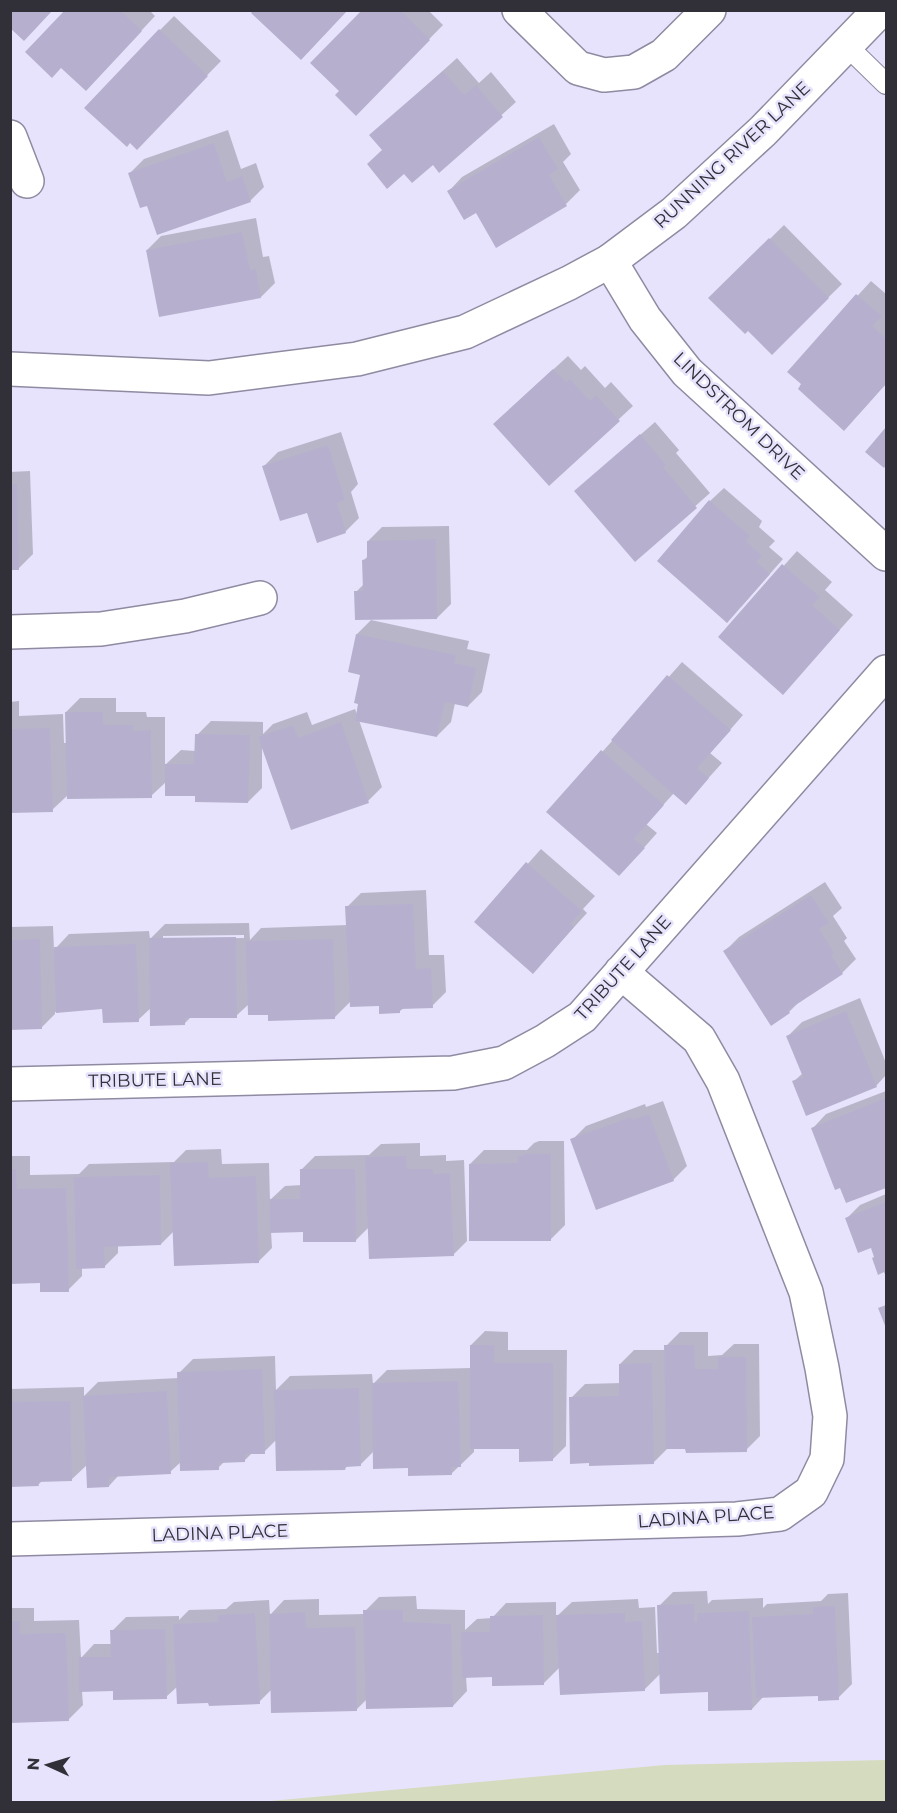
<svg xmlns="http://www.w3.org/2000/svg" width="897" height="1813" viewBox="0 0 897 1813" font-family="Montserrat,sans-serif">
  <style>
    .green { fill: #d5dbbe }
    .shadow { fill: #0003; fill-rule: evenodd }
    .building { fill: #b6b0ce }
    .lines { fill: none; stroke-linecap: round; stroke-linejoin: round }
    .service-casing { stroke: #8f8aa1; stroke-width: 22 }
    .minor-casing { stroke: #8f8aa1; stroke-width: 36 }
    .tertiary-casing { stroke: #8f8aa1; stroke-width: 36 }
    .service { stroke: #fff; stroke-width: 20 }
    .minor { stroke: #fff; stroke-width: 33 }
    .tertiary { stroke: #fff; stroke-width: 33 }
    .labels { text-anchor: middle; dominant-baseline: central; stroke-width: 5; stroke-linejoin: round; paint-order: stroke }
    .street-label { font-size: 18px; fill: #312f38; stroke: #e8e3fc }
  </style>
  <rect width="100%" height="100%" fill="#e8e3fc"/>
  <path class="green" d="M886 1760V1802H259L665 1765Z"/>
  <path class="shadow" d="M67 10H149L155 16 100 75Z
    M364 10H428L443 25 356 114 341 91Z
    M174 16 221 61 137 147 160 30Z
    M457 58 479 83 491 72 516 102 439 171 433 163 371 135Z
    M554 124 571 154 563 162 580 190 566 204 496 246 476 211 449 191 462 177Z
    M228 130 241 169 256 163 264 187 250 201 148 204 130 173 144 159Z
    M256 218 263 257 269 256 275 283 261 297 147 250 161 236Z
    M784 225 842 284 772 353 748 328 710 298Z
    M871 281 886 294 885 312 886 313V383L858 415 803 384 789 371Z
    M568 356 581 370 585 366 605 388 611 382 633 406 549 484 509 410Z
    M655 422 679 450 676 453 710 493 635 560 576 491Z
    M341 432 358 484 351 492 359 518 345 532 308 511 264 466 278 452Z
    M30 471 33 554 19 568 10 569V472Z
    M724 488 762 521 759 527 775 541 769 547 783 559 741 607 710 501Z
    M449 526 451 604 437 618 356 592 364 584V560L369 555 368 541 382 527Z
    M797 551 832 582 825 590 853 615 783 693 720 637Z
    M371 620 469 641 467 649 490 654 482 692 468 706 455 703 451 722 437 736 359 720 382 787 368 801 262 747V788L248 802 196 795 166 782 151 796 68 795 52 810 10 812V702L19 701V716L63 714 64 743H67L66 712 80 698H116V712H146L147 717H165V765L181 750 196 751 197 735 211 721 263 722V734L273 724 307 712 312 725 355 709 358 717 362 674 357 634Z
    M682 662 743 715 710 753 722 763 686 803 674 793 646 824 657 833 633 860 549 812Z
    M541 849 595 896 583 909 587 913 533 972 476 922Z
    M825 882 842 908 833 916 847 938 844 941 856 959 842 973 802 999 789 1012 725 951 739 937Z
    M426 890 429 955H444L446 992 432 1006 404 1008 400 1011 380 1004 351 1001 334 1018 269 1013 249 1004 236 1016 191 1017 184 1024 152 1007 138 1020 103 1008 55 1012V1014L41 1028H10V927L53 926 54 950 69 934 149 931 150 939 165 924 249 923 250 940 261 928 348 925 347 907 361 893ZM244 935V938L163 939V936Z
    M860 998 886 1063V1075L876 1086 793 1082 803 1073 788 1036 802 1022Z
    M886 1091V1186L847 1202 813 1128 826 1114Z
    M663 1101 687 1166 673 1180 572 1140 586 1126 645 1104 646 1107Z
    M539 1141H564L565 1225 551 1239 470 1164 484 1150H527L534 1143Z
    M420 1143V1156L446 1155V1161L464 1160 467 1241 453 1255 369 1227 356 1240 305 1231H271L272 1248 258 1262 174 1231 161 1244 118 1245V1253L104 1267H82V1276L68 1290 41 1282 10 1268V1156H30V1175L79 1174 89 1164 174 1162 186 1150 221 1149 222 1164 269 1163 270 1200 285 1186 302 1185 301 1170 315 1156 369 1155 381 1144Z
    M886 1194V1274L876 1257 872 1246 846 1219 860 1205Z
    M485 1331 508 1332V1350H567L566 1446 552 1460 520 1448 474 1447V1452L451 1474 410 1467 374 1451 360 1465H348L345 1468 277 1439 264 1452 252 1453 245 1460 225 1461 218 1468 182 1461 170 1472 119 1475 109 1486 88 1464 71 1480 42 1481 38 1485H10V1389L84 1387V1396L98 1382 179 1378V1373L193 1359 275 1356 276 1390 290 1376 372 1374 373 1384 387 1370 471 1368V1345Z
    M680 1332H708V1356L722 1355 734 1344H759L760 1436 746 1450 687 1448 667 1449 653 1463 571 1398 585 1384 621 1383 620 1364 634 1350H666V1346Z
    M707 1591 708 1604 712 1600 763 1598V1608L767 1604 821 1601 828 1594 848 1593 852 1684 838 1698 819 1694 764 1696 752 1709 661 1673 644 1690 560 1667 543 1684 493 1675 466 1676 467 1691 453 1706 367 1699 356 1710 272 1689 259 1702 178 1686 166 1697 114 1690 82 1691 83 1705 69 1719 10 1721V1608H34V1621L79 1620 81 1658 94 1644H112V1631L126 1617 179 1616V1620L189 1610 226 1609 234 1602 269 1600 270 1615 284 1600 319 1599V1615L365 1614V1611L379 1597 416 1596 417 1609 465 1610V1630L477 1619 492 1618 506 1603 556 1602V1617L572 1602 638 1599 639 1608 655 1607 657 1653H660L659 1606 673 1592Z"/>
  <path class="building" d="M10 10H53L24 41 10 28Z
    M65 10H120L142 31 86 91 61 68 52 78 25 52Z
    M253 10H348L301 60 251 13Z
    M362 10H400L430 40 356 116 335 95 339 91 310 63Z
    M159 29 208 76 137 150 130 143 127 147 84 108Z
    M443 71 464 95 476 85 503 117 439 173 433 165 412 183 404 174 387 189 367 164 382 150 369 135Z
    M539 137 558 169 549 175 567 206 496 248 476 213 464 220 447 191Z
    M214 143 227 182 242 176 251 202 157 235 147 206 140 208 128 173Z
    M242 232 250 270 256 269 261 298 159 317 146 250Z
    M769 238 829 298 772 355 748 331 745 334 708 298Z
    M856 294 882 316 872 326 886 339V384L844 431 798 389 801 384 787 372Z
    M553 369 566 382 570 379 590 401 596 395 620 421 549 486 493 424Z
    M886 427V465L884 468 865 452Z
    M640 434 666 465 663 467 697 508 635 562 574 491Z
    M328 445 345 500 337 503 346 533 317 543 307 513 280 521 262 466Z
    M10 484H17L19 570H10Z
    M709 500 750 536 746 541 762 556 756 562 770 574 727 623 657 561Z
    M436 539 437 619 355 620 354 591H363L362 560 367 559V541Z
    M782 564 820 597 812 605 840 630 783 695 718 637Z
    M356 634 456 655 454 663 476 668 468 707 445 702 437 737 355 721 358 704 354 703 360 675 348 672Z
    M667 675 731 730 697 768 709 778 686 805 611 740Z
    M65 712H103V725H133V731L151 730 152 798 67 799Z
    M341 722 369 803 291 830 258 737 293 725 298 738Z
    M50 728 53 812 10 813V729Z
    M195 734 250 735 248 803 195 802V796H165V764H194Z
    M601 750 664 805 634 839 645 848 619 876 546 812Z
    M526 862 582 911 570 924 574 927 533 974 474 922Z
    M811 895 829 923 819 929 834 953 831 955 843 974 788 1010 790 1013 771 1026 723 951Z
    M413 904 416 969 431 968 433 1008 400 1009V1013L379 1014V1006L350 1007 345 906Z
    M236 937 237 1018H185V1025L150 1026 149 938Z
    M40 939 42 1029 10 1030V940Z
    M333 939 335 1019 268 1021V1015H248L246 941Z
    M136 944 139 1022 103 1023 102 1009 56 1013 54 947Z
    M846 1011 877 1087 806 1116 792 1081 803 1077 786 1036Z
    M886 1098V1188L846 1203 840 1188 835 1190 811 1128Z
    M649 1114 674 1181 596 1210 570 1139 631 1117 632 1120Z
    M524 1154H551V1241H469V1164L518 1163V1156H524Z
    M406 1156 407 1169H433V1174L450 1173 454 1256 369 1259 365 1157Z
    M208 1162 209 1178 256 1176 259 1263 174 1266 170 1163Z
    M10 1169H16L17 1189 66 1188 69 1292H40V1283L10 1284Z
    M300 1169H355L356 1242H303V1232L270 1233V1199H300Z
    M160 1175 161 1245 104 1247 105 1268 76 1269 74 1177Z
    M886 1202V1277L884 1272 878 1275 872 1258 874 1257 871 1248 858 1253 845 1218Z
    M886 1305V1328L878 1308Z
    M470 1345H494V1363H553V1461L519 1462V1449H470Z
    M664 1345H694L695 1369H718V1357H746L747 1452 686 1453 685 1449H666Z
    M652 1363 654 1464 589 1466V1463L570 1464 569 1397 619 1396V1364Z
    M262 1369 265 1454H245V1462L219 1463V1470L180 1471 177 1372Z
    M458 1381 461 1467H451L452 1475 408 1476V1468L373 1469 372 1383Z
    M359 1388 361 1466 346 1467 345 1470 276 1471 274 1390Z
    M167 1391 171 1474 109 1477V1487L87 1488 83 1396Z
    M70 1401 72 1481 38 1482 39 1486 10 1487V1402Z
    M694 1604V1622H697V1613L749 1611 752 1710 708 1711V1692L660 1694 657 1605Z
    M835 1606 839 1700 818 1701V1696L756 1698 752 1617 813 1614V1607Z
    M363 1610H403V1622L451 1624 453 1707 366 1709Z
    M305 1612 306 1628 355 1627 357 1711 271 1713 269 1614Z
    M255 1613 260 1704 209 1706 208 1703 177 1704 173 1624 219 1622 218 1615Z
    M625 1613V1622L642 1621 645 1691 560 1695 556 1615Z
    M543 1615 544 1685 492 1686V1677L462 1678 461 1632H490V1616Z
    M10 1621H20V1634L66 1633 69 1721 10 1723Z
    M165 1629 167 1699 113 1700V1691L79 1692V1657H111L110 1630Z"/>
  <g class="lines">
    <defs>
      <path id="service" d="M846 45 886 84"/>
      <path id="minor" d="M519 10 578 68 604 75 634 72 664 55 709 10
        M10 137 27 181
        M610 261 645 319 687 372 886 554
        M10 632 101 629 185 616 260 598
        M10 1084 453 1073 504 1063 545 1041 582 1017 886 672
        M10 1539 737 1519 780 1514 811 1492 827 1459 830 1416 822 1368 806 1292 723 1081 699 1039 621 972"/>
      <path id="tertiary" d="M10 369 209 378 357 359 465 332 569 283 610 261 674 213 763 131 880 10"/>
    </defs>
    <use href="#service" class="service-casing"/>
    <use href="#minor" class="minor-casing"/>
    <use href="#tertiary" class="tertiary-casing"/>
    <use href="#service" class="service"/>
    <use href="#minor" class="minor"/>
    <use href="#tertiary" class="tertiary"/>
  </g>
  <g class="labels">
    <g class="street-label">
      <text transform="translate(732 155) rotate(-43)">RUNNING RIVER LANE</text>
      <text transform="translate(739 416) rotate(44)">LINDSTROM DRIVE</text>
      <text transform="translate(623 968) rotate(-48)">TRIBUTE LANE</text>
      <text transform="translate(155 1080) rotate(-1)">TRIBUTE LANE</text>
      <text transform="translate(706 1517) rotate(-4)">LADINA PLACE</text>
      <text transform="translate(220 1533) rotate(-2)">LADINA PLACE</text>
    </g>
  </g>
  <rect width="897" height="1813" fill="none" stroke="#312f38" stroke-width="24"/>
  <g transform="translate(48 1765) rotate(274)" stroke="#e8e3fc" stroke-width="4.5" paint-order="stroke">
  <path d="M0-4.5L10 22L0 15L-10 22Z" fill="#312f38"/>
  <text y="-9" font-size="16" font-weight="bold" text-anchor="middle" fill="#312f38">N</text>
  </g>
</svg>
